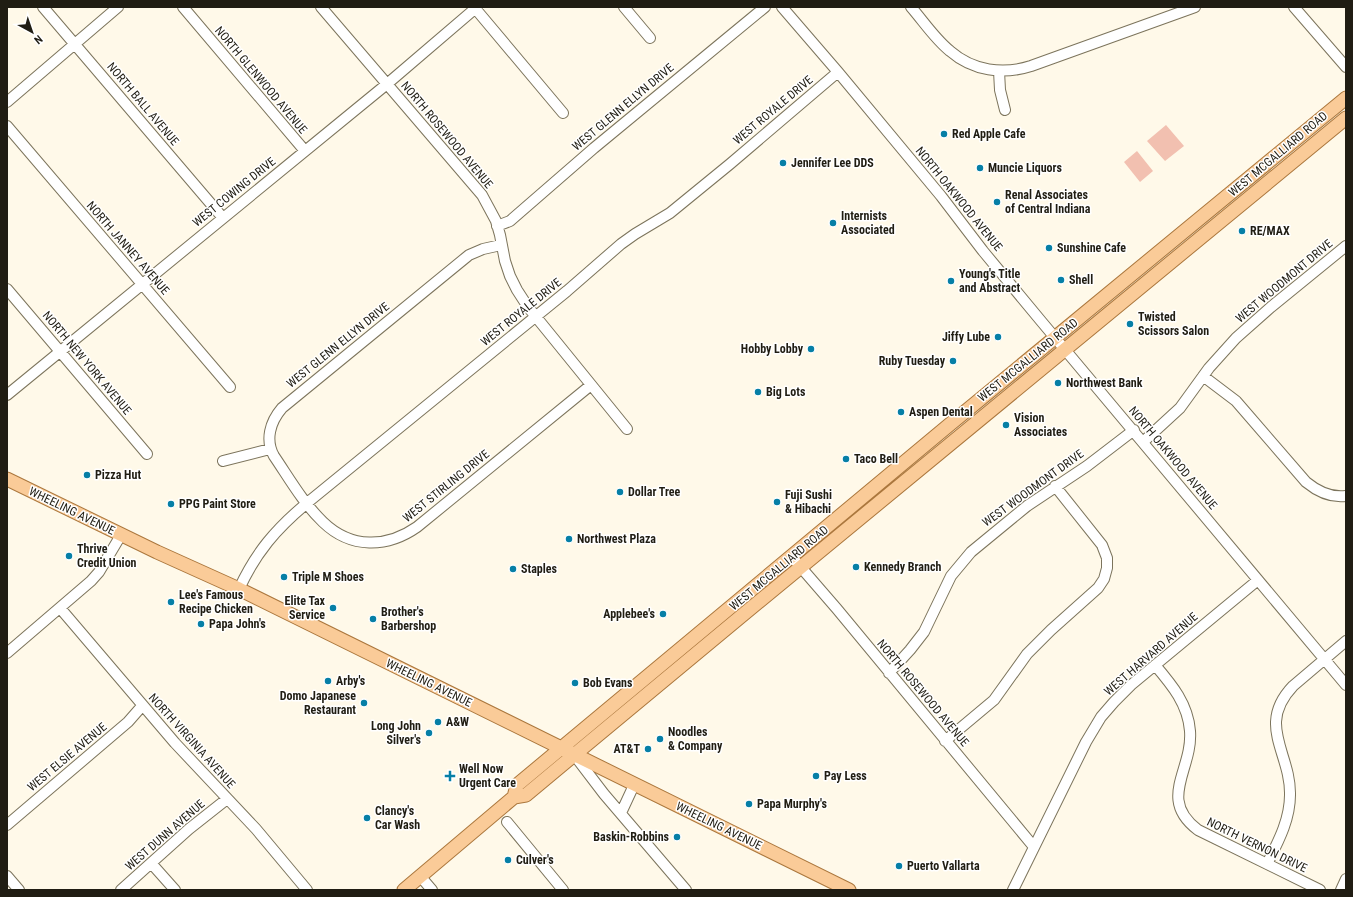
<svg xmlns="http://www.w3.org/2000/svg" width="1353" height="897" viewBox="0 0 1353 897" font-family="'Roboto Condensed',sans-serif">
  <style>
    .green { fill: #f2c0b0 }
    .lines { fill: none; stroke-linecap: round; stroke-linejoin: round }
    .minor-casing { stroke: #7c745c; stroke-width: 12 }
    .major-casing { stroke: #ab773d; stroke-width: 15 }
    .minor { stroke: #fff; stroke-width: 10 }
    .major { stroke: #facb98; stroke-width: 13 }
    .poi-dot { fill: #067fa6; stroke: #fff; stroke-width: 1.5 }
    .labels { text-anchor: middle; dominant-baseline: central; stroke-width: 3; stroke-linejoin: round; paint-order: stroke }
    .street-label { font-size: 12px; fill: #201d13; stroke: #fff }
    .poi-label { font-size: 12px; font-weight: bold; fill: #201d13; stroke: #fff; text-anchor: start }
  </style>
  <rect width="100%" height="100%" fill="#fff9e9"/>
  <path class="green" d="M1166 125 1184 146 1165 161 1147 141Z
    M1137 151 1153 171 1140 182 1124 162Z"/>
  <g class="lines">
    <defs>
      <path id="minor" d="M43 7 223 218
        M183 7 305 151
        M321 7 482 195 496 221 500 235 505 261 510 276 517 290 528 307 627 429
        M474 7 563 113
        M624 7 650 38
        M782 7 838 72 941 196 983 251 1041 321 1346 685
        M911 7C924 22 935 39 950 51 973 71 1003 75 1031 66L1195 7
        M1294 7 1346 67
        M999 71 1000 90 1005 110
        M7 102 118 7
        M7 126 230 387
        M497 226 510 221 594 148 765 7
        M501 245 483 249 469 255 282 408C270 422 265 440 274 456 289 478 303 503 323 522 351 549 387 548 417 527L591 385
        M7 289 147 454
        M1203 376 1236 401 1306 482C1317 491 1331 498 1346 496
        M7 395 387 84 477 7
        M1143 442 1180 408 1209 368 1236 338 1271 307 1346 246
        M223 461 270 449
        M792 557 837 609 1034 847
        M239 589C256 552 276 529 307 503L567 291 621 244 635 234 670 213 730 164 838 72
        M60 608 175 743 256 829 307 890
        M7 653 91 581 99 572 121 535
        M1155 665C1172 685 1188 704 1190 731 1193 770 1157 799 1198 830L1320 890
        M889 673 910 650 924 632 951 576 971 552 1027 506 1087 466 1134 430
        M945 741 994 700 1027 654 1051 630 1098 588 1104 579 1107 568V558L1102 545 1055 486
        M575 756 604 794 686 890
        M621 813 634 785
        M507 822 563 890
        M7 825 128 722 142 706
        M151 863 175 890
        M1267 864C1278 842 1290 820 1290 795 1291 753 1256 725 1293 686L1346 641
        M7 876 19 890
        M420 876 432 890
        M121 890 189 829 227 799
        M1013 890 1086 742 1101 717 1114 702 1131 685 1258 580
        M1341 890 1346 879"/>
      <path id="major" d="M7 479 157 552 239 589 849 890
        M514 797 517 785 949 425 1346 98
        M404 890 514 797 526 795 574 755 739 618 1346 118"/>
    </defs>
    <use href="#minor" class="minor-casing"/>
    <use href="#major" class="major-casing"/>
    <use href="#minor" class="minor"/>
    <use href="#major" class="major"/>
  </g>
  <g class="poi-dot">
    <circle cx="944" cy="134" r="4"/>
    <circle cx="783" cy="163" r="4"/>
    <circle cx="980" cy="168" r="4"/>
    <circle cx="997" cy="202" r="4"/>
    <circle cx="833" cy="223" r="4"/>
    <circle cx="1242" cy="231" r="4"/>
    <circle cx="1049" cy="248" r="4"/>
    <circle cx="1061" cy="280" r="4"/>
    <circle cx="951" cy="281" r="4"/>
    <circle cx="1130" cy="324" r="4"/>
    <circle cx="998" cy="337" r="4"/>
    <circle cx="811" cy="349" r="4"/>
    <circle cx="953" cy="361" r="4"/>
    <circle cx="1058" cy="383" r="4"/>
    <circle cx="758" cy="392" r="4"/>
    <circle cx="901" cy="412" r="4"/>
    <circle cx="1006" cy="425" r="4"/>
    <circle cx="846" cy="459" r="4"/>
    <circle cx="87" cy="475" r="4"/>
    <circle cx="620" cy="492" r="4"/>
    <circle cx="777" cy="502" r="4"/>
    <circle cx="171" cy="504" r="4"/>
    <circle cx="569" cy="539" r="4"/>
    <circle cx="69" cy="556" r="4"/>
    <circle cx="856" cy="567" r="4"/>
    <circle cx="513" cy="569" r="4"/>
    <circle cx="284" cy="577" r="4"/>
    <circle cx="171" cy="602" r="4"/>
    <circle cx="333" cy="608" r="4"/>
    <circle cx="663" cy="614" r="4"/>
    <circle cx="373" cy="619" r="4"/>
    <circle cx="201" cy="624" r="4"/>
    <circle cx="328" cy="681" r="4"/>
    <circle cx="575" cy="683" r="4"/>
    <circle cx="364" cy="703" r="4"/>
    <circle cx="438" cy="722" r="4"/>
    <circle cx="429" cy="733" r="4"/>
    <circle cx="660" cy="739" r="4"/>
    <circle cx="648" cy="749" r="4"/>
    <path d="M448 770h4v4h4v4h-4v4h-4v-4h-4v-4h4z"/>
    <circle cx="816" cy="776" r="4"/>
    <circle cx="749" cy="804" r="4"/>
    <circle cx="367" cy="818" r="4"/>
    <circle cx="677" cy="837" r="4"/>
    <circle cx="508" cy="860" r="4"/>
    <circle cx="899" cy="866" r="4"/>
  </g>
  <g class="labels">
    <g class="street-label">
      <text transform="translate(261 80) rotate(50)">NORTH GLENWOOD AVENUE</text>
      <text transform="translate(143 104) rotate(50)">NORTH BALL AVENUE</text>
      <text transform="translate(623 107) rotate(-40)">WEST GLENN ELLYN DRIVE</text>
      <text transform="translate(773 110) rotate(-40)">WEST ROYALE DRIVE</text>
      <text transform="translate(447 135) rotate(50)">NORTH ROSEWOOD AVENUE</text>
      <text transform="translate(1278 154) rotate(-40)">WEST MCGALLIARD ROAD</text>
      <text transform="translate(234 192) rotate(-39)">WEST COWING DRIVE</text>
      <text transform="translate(959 199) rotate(51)">NORTH OAKWOOD AVENUE</text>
      <text transform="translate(128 248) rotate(49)">NORTH JANNEY AVENUE</text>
      <text transform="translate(1284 281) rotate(-40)">WEST WOODMONT DRIVE</text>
      <text transform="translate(521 312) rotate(-39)">WEST ROYALE DRIVE</text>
      <text transform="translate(338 345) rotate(-39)">WEST GLENN ELLYN DRIVE</text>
      <text transform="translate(1028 360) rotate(-39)">WEST MCGALLIARD ROAD</text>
      <text transform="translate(87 363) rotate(50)">NORTH NEW YORK AVENUE</text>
      <text transform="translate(1173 458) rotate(50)">NORTH OAKWOOD AVENUE</text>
      <text transform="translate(446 486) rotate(-39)">WEST STIRLING DRIVE</text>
      <text transform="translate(1033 488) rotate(-36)">WEST WOODMONT DRIVE</text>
      <text transform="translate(72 511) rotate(26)">WHEELING AVENUE</text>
      <text transform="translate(779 568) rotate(-40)">WEST MCGALLIARD ROAD</text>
      <text transform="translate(1151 654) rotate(-41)">WEST HARVARD AVENUE</text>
      <text transform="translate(429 683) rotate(26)">WHEELING AVENUE</text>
      <text transform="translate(923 693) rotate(50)">NORTH ROSEWOOD AVENUE</text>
      <text transform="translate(192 741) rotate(48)">NORTH VIRGINIA AVENUE</text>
      <text transform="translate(67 757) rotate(-40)">WEST ELSIE AVENUE</text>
      <text transform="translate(719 826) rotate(26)">WHEELING AVENUE</text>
      <text transform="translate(165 835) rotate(-41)">WEST DUNN AVENUE</text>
      <text transform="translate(1257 845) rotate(26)">NORTH VERNON DRIVE</text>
    </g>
    <g class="poi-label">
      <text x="952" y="134">Red Apple Cafe</text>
      <text x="791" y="163">Jennifer Lee DDS</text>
      <text x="988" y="168">Muncie Liquors</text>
      <text x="1005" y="195">Renal Associates<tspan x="1005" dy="14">of Central Indiana</tspan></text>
      <text x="841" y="216">Internists<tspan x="841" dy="14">Associated</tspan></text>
      <text x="1250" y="231">RE/MAX</text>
      <text x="1057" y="248">Sunshine Cafe</text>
      <text x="959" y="274">Young's Title<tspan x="959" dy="14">and Abstract</tspan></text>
      <text x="1069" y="280">Shell</text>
      <text x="1138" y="317">Twisted<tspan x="1138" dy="14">Scissors Salon</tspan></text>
      <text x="990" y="337" text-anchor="end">Jiffy Lube</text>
      <text x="803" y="349" text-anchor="end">Hobby Lobby</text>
      <text x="945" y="361" text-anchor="end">Ruby Tuesday</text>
      <text x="1066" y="383">Northwest Bank</text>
      <text x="766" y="392">Big Lots</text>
      <text x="909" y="412">Aspen Dental</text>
      <text x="1014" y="418">Vision<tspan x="1014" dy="14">Associates</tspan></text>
      <text x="854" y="459">Taco Bell</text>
      <text x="95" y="475">Pizza Hut</text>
      <text x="628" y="492">Dollar Tree</text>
      <text x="785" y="495">Fuji Sushi<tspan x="785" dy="14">&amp; Hibachi</tspan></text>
      <text x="179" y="504">PPG Paint Store</text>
      <text x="577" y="539">Northwest Plaza</text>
      <text x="77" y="549">Thrive<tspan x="77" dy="14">Credit Union</tspan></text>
      <text x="864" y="567">Kennedy Branch</text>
      <text x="521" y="569">Staples</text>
      <text x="292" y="577">Triple M Shoes</text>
      <text x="179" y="595">Lee's Famous<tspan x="179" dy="14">Recipe Chicken</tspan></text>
      <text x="325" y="601" text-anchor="end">Elite Tax<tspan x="325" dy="14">Service</tspan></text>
      <text x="381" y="612">Brother's<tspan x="381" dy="14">Barbershop</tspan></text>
      <text x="655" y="614" text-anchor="end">Applebee's</text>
      <text x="209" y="624">Papa John's</text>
      <text x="336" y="681">Arby's</text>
      <text x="583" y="683">Bob Evans</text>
      <text x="356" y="696" text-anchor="end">Domo Japanese<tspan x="356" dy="14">Restaurant</tspan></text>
      <text x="446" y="722">A&amp;W</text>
      <text x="421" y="726" text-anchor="end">Long John<tspan x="421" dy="14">Silver's</tspan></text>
      <text x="668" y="732">Noodles<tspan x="668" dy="14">&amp; Company</tspan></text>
      <text x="640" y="749" text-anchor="end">AT&amp;T</text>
      <text x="459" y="769">Well Now<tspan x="459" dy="14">Urgent Care</tspan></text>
      <text x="824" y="776">Pay Less</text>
      <text x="757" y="804">Papa Murphy's</text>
      <text x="375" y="811">Clancy's<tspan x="375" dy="14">Car Wash</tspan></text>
      <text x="669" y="837" text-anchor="end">Baskin-Robbins</text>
      <text x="516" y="860">Culver's</text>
      <text x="907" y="866">Puerto Vallarta</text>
    </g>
  </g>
  <rect width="1353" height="897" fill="none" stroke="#201d13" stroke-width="16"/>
  <g transform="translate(32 32) rotate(140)" stroke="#ffffff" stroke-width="3" paint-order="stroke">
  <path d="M0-3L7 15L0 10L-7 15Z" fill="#201d13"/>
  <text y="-6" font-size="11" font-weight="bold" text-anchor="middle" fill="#201d13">N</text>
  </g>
</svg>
